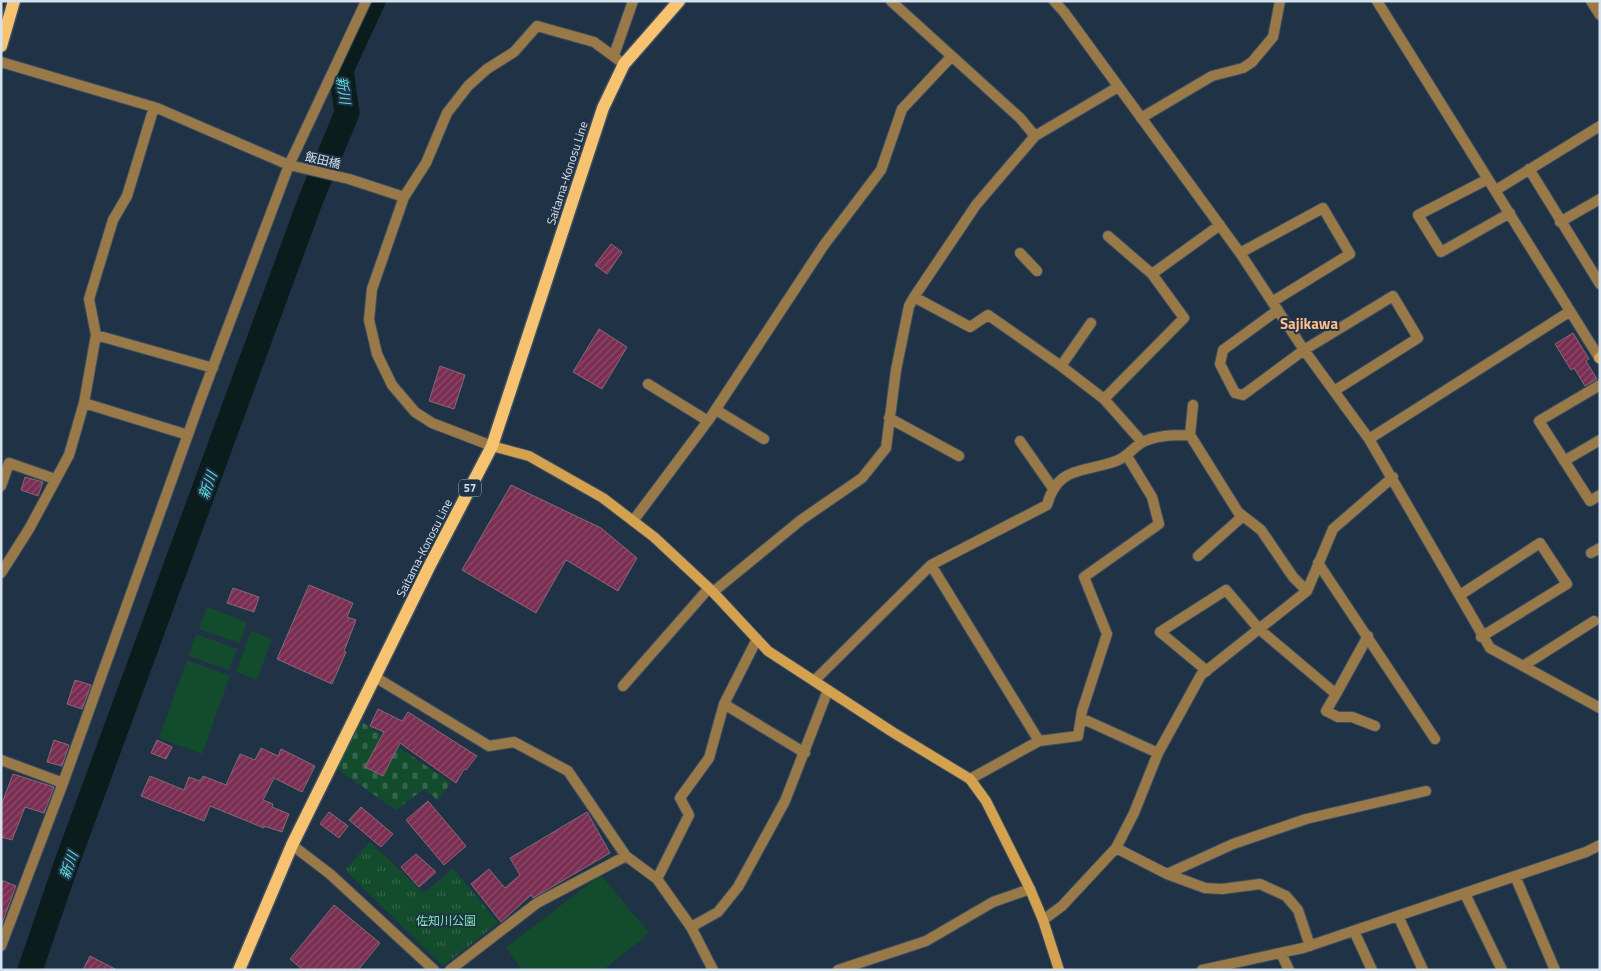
<svg xmlns="http://www.w3.org/2000/svg" width="1601" height="971" viewBox="0 0 1601 971" font-family="'Titillium Web','Noto Sans JP',sans-serif">
  <style>
    .grass { fill: url(#grass-tufts) }
    .cemetery { fill: url(#cemetery-stones) }
    .garden { fill: #134b2d }
    .lines { fill: none; stroke-linecap: round; stroke-linejoin: round }
    .river { stroke: #0b1c1c; stroke-width: 25 }
    .building { fill: url(#building-hatch); stroke: #876974 }
    .street-casing { stroke: #3d4f61; stroke-width: 12 }
    .secondary-casing { stroke: #3d4f61; stroke-width: 12 }
    .primary-casing { stroke: #3d4f61; stroke-width: 15 }
    .street { stroke: #997948; stroke-width: 10 }
    .secondary { stroke: #d4a14e; stroke-width: 10 }
    .primary { stroke: #f8c370; stroke-width: 12 }
    .labels { text-anchor: middle; dominant-baseline: central; stroke-width: 4; stroke-linejoin: round; paint-order: stroke }
    .shield { fill: #203346; stroke: #9faebc; stroke-width: 1 }
    .shield-label { font-size: 11px; font-weight: bold; fill: #d6e2ee }
    .street-label { font-size: 12px; fill: #d6e2ee; stroke: #203346 }
    .park-label { font-size: 12px; fill: #7aeda9; stroke: #203346 }
    .water-label { font-size: 14px; font-style: italic; fill: #5bdedf; stroke: #203346 }
    .quarter-label { font-size: 15px; font-weight: bold; fill: #ffbd8b; stroke: #203346 }
  </style>
  <defs>
    <pattern id="grass-tufts" width="24" height="20" patternUnits="userSpaceOnUse" patternTransform="scale(1.25)"><rect width="24" height="20" fill="#134b2d"/><path d="M3 7l-1-3M5 7V3M7 7l1-3M15 17l-1-3M17 17v-4M19 17l1-3" fill="none" stroke="#35654c"/></pattern>
    <pattern id="cemetery-stones" width="16" height="16" patternUnits="userSpaceOnUse" patternTransform="scale(1.25)"><rect width="16" height="16" fill="#134b2d"/><path d="M2 7V4a2 2 0 0 1 4 0v3zM10 15v-3a2 2 0 0 1 4 0v3z" fill="#35654c"/></pattern>
    <pattern id="building-hatch" width="6" height="6" patternUnits="userSpaceOnUse" patternTransform="scale(1.25)"><rect width="6" height="6" fill="#7a2e51"/><path d="M-1 1l2-2M0 6l6-6M5 7l2-2" fill="none" stroke="#8c4c6a"/></pattern>
  </defs>
  <rect width="100%" height="100%" fill="#203346"/>
  <path class="grass" d="M370 842 424 893 453 868 498 923 443 966 345 870Z"/>
  <path class="cemetery" d="M361 721 451 783 438 800 424 789 396 810 337 769Z"/>
  <path class="garden" d="M207 607 247 622 240 643 199 629Z
    M251 631 272 639 257 680 236 672Z
    M196 634 237 649 229 670 189 656Z
    M187 660 230 676 202 754 159 738Z
    M601 875 649 933 603 970H522L506 947Z"/>
  <g class="lines">
    <path class="river" d="M30 970 66 865 311 199 347 113 341 70 373 1"/>
  </g>
  <path class="building" d="M611 244 622 252 607 274 595 265Z
    M599 329 627 347 602 389 573 372Z
    M1573 333 1589 359 1586 361 1597 379 1585 386 1574 368 1571 370 1555 344Z
    M440 366 465 375 454 409 429 401Z
    M25 477 43 482 38 496 21 490Z
    M511 485 601 528 637 558 618 591 566 560 536 613 462 570Z
    M309 585 353 603 347 617 356 620 344 651 346 652 332 684 277 659Z
    M233 588 259 597 254 612 227 603Z
    M75 680 91 685 82 709 67 704Z
    M378 709 402 721 408 712 477 756 466 770 464 769 456 783 400 743 383 776 365 767 384 732 370 726Z
    M54 740 69 745 62 766 47 762Z
    M157 740 172 747 166 759 151 753Z
    M261 748 278 756 281 749 315 766 302 792 274 778 263 800 273 804 272 807 289 814 282 832 264 826V828L210 806 204 821 141 796 150 776 184 790 189 777 200 781 203 776 226 785 240 754 255 760Z
    M13 774 54 787 44 813 25 807 12 840 1 837V806Z
    M428 801 466 846 444 865 406 820Z
    M361 807 393 834 381 847 349 820Z
    M329 812 348 826 339 838 320 824Z
    M587 812 610 853 533 898 531 895 501 922 471 884 489 869 505 888 520 875 510 858Z
    M416 854 436 872 419 887 401 867Z
    M1 880 16 886 1 926Z
    M334 905 380 943 358 970H303L290 959Z
    M90 956 117 970H83Z"/>
  <g class="lines">
    <defs>
      <path id="street" d="M891 1 1020 118 1035 136
        M1054 1 1064 12 1240 253 1304 350 1369 439 1490 648 1600 708
        M1377 1 1600 359
        M1591 1 1600 15
        M614 55 633 1
        M1 62 157 108 289 165 349 179 404 197
        M1141 118 1212 76 1243 68 1252 62 1273 37 1280 1
        M1529 169 1600 284
        M1488 179 1418 215 1441 252 1510 213
        M1496 190 1600 126
        M1560 222 1600 199
        M1020 253 1037 271
        M1240 253 1323 208 1350 254 1272 302
        M1152 274 1220 225
        M914 297 970 327 988 315 1061 366 1104 399 1142 442
        M1278 310 1223 350 1220 364 1235 393 1243 395 1304 350 1393 296 1418 338 1334 391
        M96 335 213 368
        M1061 366 1091 323
        M648 384 708 421
        M1600 385 1539 421 1590 501 1600 495
        M1104 399 1184 318 1152 274 1108 236
        M84 403 188 435
        M1193 405 1190 435 1238 512 1261 530 1293 577 1307 591
        M716 410 764 439
        M889 418 959 456
        M1369 439 1569 312
        M1020 441 1052 487
        M492 446 432 423 415 412 392 385 377 354 369 320 372 289 404 197 426 163 447 113 468 86 487 69 514 52 537 26 594 42 624 64
        M1564 461 1600 440
        M1 486 9 463 55 479
        M633 521 710 418 824 245 881 170 902 109 951 57
        M1591 553 1600 548
        M1198 556 1243 516
        M1318 563 1435 739
        M931 565 1039 741
        M1 573 29 529 69 455 84 403 96 335 89 299 113 220 127 196 154 107
        M713 592 801 520 862 478 886 448 896 370 909 306 914 297 976 205 1035 136 1118 87
        M1460 595 1540 543 1567 584 1481 637
        M1523 666 1594 621
        M1207 671 1160 632 1226 590 1259 629 1336 694 1368 636
        M375 677 489 746 514 742 568 771 626 856 657 879 691 927 713 970
        M814 681 931 565 1047 505C1058 465 1084 473 1116 461 1127 457 1132 449 1141 443 1155 435 1175 435 1190 435
        M623 686 709 588
        M1336 694 1326 711 1338 717H1352L1375 726
        M724 704 805 753
        M1081 718 1158 753
        M1 760 63 783
        M970 779 1039 741 1078 736 1082 711 1107 634 1084 577 1159 524 1152 497 1127 456
        M292 845 330 874 434 970
        M1116 848 1167 874 1233 844 1306 819 1426 791
        M1167 874 1205 888 1222 889 1260 884 1286 896 1298 910 1310 946
        M1515 876 1555 970
        M657 879 689 815 680 798 709 758 724 704 757 639
        M1465 894 1502 970
        M1398 916 1423 970
        M1043 920 1062 906 1116 848 1134 813 1158 753 1201 675 1307 591 1333 529 1393 477
        M691 927 718 912 738 887 785 801 828 690
        M1354 931 1372 970
        M1 946 63 783 200 401 289 165 366 1
        M1281 953 1289 970
        M450 970 537 903 626 856
        M838 970 926 941 993 902 1030 889
        M1202 970 1303 948 1586 852 1600 845"/>
      <path id="secondary" d="M1599 358 1600 357
        M492 446 529 456 603 498 654 537 713 592 768 651 894 733 970 779 986 801 1030 889 1043 920 1059 970"/>
      <path id="primary" d="M1 46 14 1
        M239 970 292 845 429 567 492 446 603 108 624 64 679 1"/>
    </defs>
    <use href="#street" class="street-casing"/>
    <use href="#secondary" class="secondary-casing"/>
    <use href="#primary" class="primary-casing"/>
    <use href="#street" class="street"/>
    <use href="#secondary" class="secondary"/>
    <use href="#primary" class="primary"/>
  </g>
  <g class="labels">
    <rect class="shield" x="459" y="479.5" width="22" height="17" rx="4"/>
    <g class="shield-label">
      <text x="470" y="488">57</text>
    </g>
    <g class="street-label">
      <text transform="translate(323 160) rotate(13)">飯田橋</text>
      <text transform="translate(567 173) rotate(-72)">Saitama-Konosu Line</text>
      <text transform="translate(424 548) rotate(-63)">Saitama-Konosu Line</text>
    </g>
    <g class="park-label">
      <text x="446" y="920">佐知川公園</text>
    </g>
    <g class="water-label">
      <text transform="translate(344 90) rotate(82)">新川</text>
      <text transform="translate(207 485) rotate(-70)">新川</text>
      <text transform="translate(68 865) rotate(-70)">新川</text>
    </g>
    <g class="quarter-label">
      <text x="1309" y="323">Sajikawa</text>
    </g>
  </g>
  <rect width="1601" height="971" fill="none" stroke="#d6e2ee" stroke-width="5"/>
</svg>
